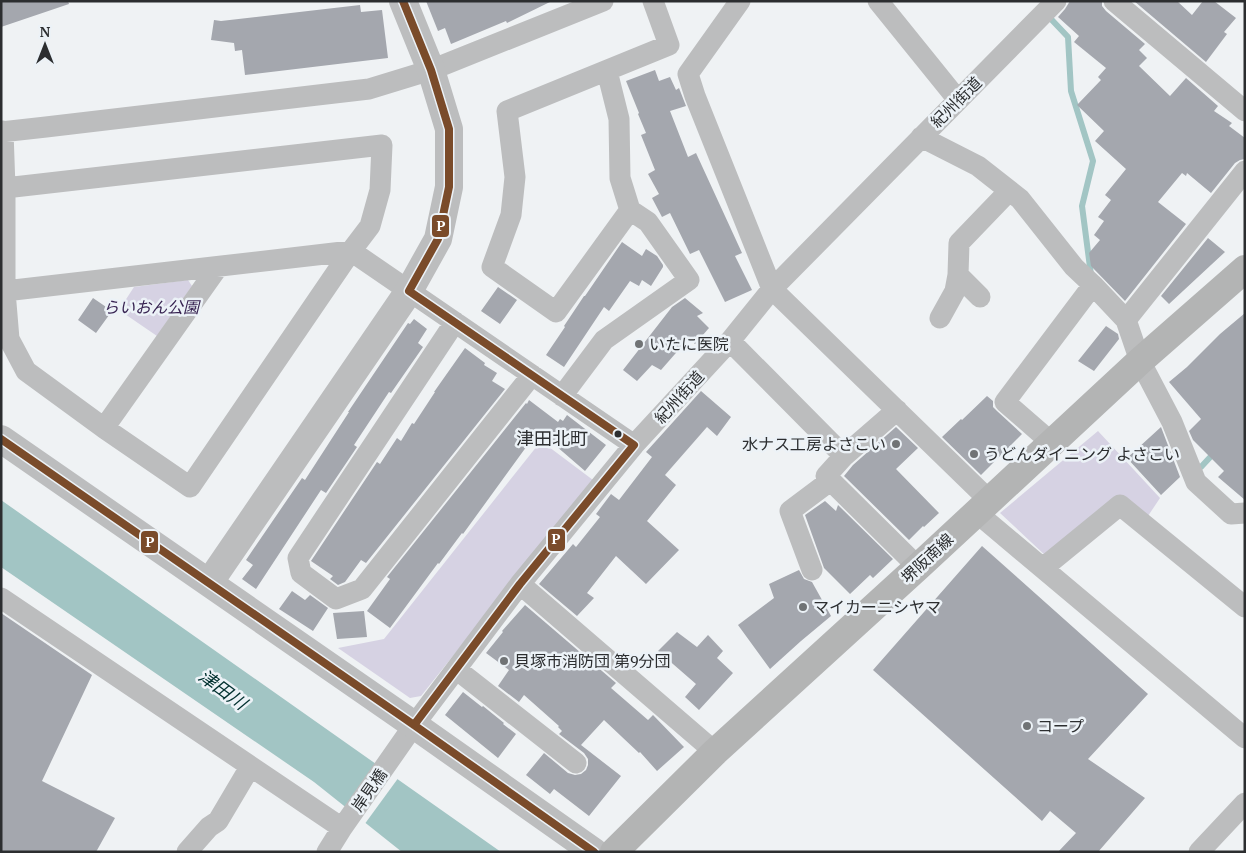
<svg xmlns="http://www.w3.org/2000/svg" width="1246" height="853" viewBox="0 0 1246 853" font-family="'PT Serif','Noto Sans JP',serif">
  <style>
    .green { fill: #d6d2e3 }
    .water { fill: #a2c5c4 }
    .pier { fill: #eff2f4 }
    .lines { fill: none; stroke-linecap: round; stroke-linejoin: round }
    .stream { stroke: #a2c5c4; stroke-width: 6 }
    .building { fill: #a4a7ae }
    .minor { stroke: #bcbdbe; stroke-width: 21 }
    .tertiary { stroke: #bcbdbe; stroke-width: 28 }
    .secondary { stroke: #b3b4b4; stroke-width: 28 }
    .bus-1-casing { stroke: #ecf2f7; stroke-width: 11 }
    .bus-1 { stroke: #7a4b2a; stroke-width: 8 }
    .poi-dot { fill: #707375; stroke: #ecf2f7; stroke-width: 2 }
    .bus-dot { fill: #2c2e30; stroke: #ecf2f7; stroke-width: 2 }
    .labels { text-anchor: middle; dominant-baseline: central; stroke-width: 5; stroke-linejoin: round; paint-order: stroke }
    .street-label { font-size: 16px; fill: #2c2e30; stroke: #ecf2f7 }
    .park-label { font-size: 16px; font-style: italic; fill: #382452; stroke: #ecf2f7 }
    .poi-label { font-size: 16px; fill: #2c2e30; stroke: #ecf2f7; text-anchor: start }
    .neighbourhood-label { font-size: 18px; fill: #2c2e30; stroke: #ecf2f7 }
    .water-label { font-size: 18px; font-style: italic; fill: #00302f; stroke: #ecf2f7 }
    .line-badge { stroke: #ecf2f7; stroke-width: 2 }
    .badge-label { font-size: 14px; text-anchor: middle; font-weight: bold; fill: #fff }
  </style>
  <rect width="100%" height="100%" fill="#eff2f4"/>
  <path class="green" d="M188 280 192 286 157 336 119 310 134 287Z
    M1098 431 1160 498 1146 519 1117 498 1047 557 1000 513Z
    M541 441 593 480 421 696 410 698 338 648 384 639Z"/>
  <path class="water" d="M1 500 501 852H402L314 782 1 567Z"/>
  <path class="pier" d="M377 762 399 777 364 825 343 809Z"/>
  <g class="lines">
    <path class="stream" d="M1050 18 1068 37 1071 91 1093 161 1082 206 1091 275
      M1201 467 1214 453"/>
  </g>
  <path class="building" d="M1 1H68L69 4 1 27Z
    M426 1H552L507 23 506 21 451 44 445 28 438 31Z
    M1070 1H1102V6L1106 11 1145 44 1139 50 1147 58 1139 66 1170 96 1186 78 1218 106 1214 111 1232 123 1229 126 1245 138V159L1240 160 1235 163 1211 193 1187 173 1186 176 1182 173 1158 202 1186 224 1125 301 1091 266 1089 253 1100 240 1094 235 1104 221 1098 217 1111 200 1105 195 1126 169 1095 141 1104 131 1077 105 1101 80 1098 77 1106 68 1074 42 1079 36 1058 17 1065 9Z
    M1134 1H1177L1192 15 1203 1H1214L1236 18 1224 32 1227 34 1206 62Z
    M360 5 361 12 382 10 388 58 245 75 242 50 235 51 234 43 211 40 214 20 221 21Z
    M655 70 659 81 670 77 676 90 679 88 686 106 670 111 688 157 696 153 742 253 735 256 752 290 725 302 699 250 690 254 670 213 662 217 652 198 659 194 648 174 655 170 641 135 646 133 638 114 639 113 626 81Z
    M1208 238 1225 252 1169 304 1161 296Z
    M622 242 642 256 646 249 657 256 663 265V267L651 286 642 280 639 286 630 281 609 311 604 307 564 367 546 355 565 327 564 326 584 296H585Z
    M498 287 517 300 500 324 481 311Z
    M93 298 112 311 96 333 78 320Z
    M685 298 703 313 697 316 709 328 695 344 689 338 661 370 652 365 637 381 623 370 672 307Z
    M1245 313V500L1218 477 1224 471 1193 440 1189 431 1201 419 1169 382 1187 367 1220 334Z
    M414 319 427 329 418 343 423 347 391 393 389 392 354 445 357 447 326 493 321 490 256 589 242 579 253 565 246 560 302 478 305 480 349 412H348L408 323 410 324Z
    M1106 326 1118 334 1119 339 1094 371 1078 361Z
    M465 348 485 363 484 365 497 373 492 381 505 389 366 563 361 560 345 582 338 585 330 579 333 576 311 561 377 462 380 464 397 438 401 441 412 423 414 424 435 392H434Z
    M701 391 731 417 717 436 707 427 665 475 676 485 647 521 679 550 646 584 616 556 587 593 594 598 577 616 539 584 573 544 576 547 600 517 596 514 611 494 619 500 652 457 646 452Z
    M987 396 993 401V407L997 411 1022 434 981 475 942 437 961 419 962 420Z
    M529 400 558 422 560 419 563 421 567 415 606 445 585 471 541 433 535 441 532 439 463 534 462 533 439 564 438 563 390 628 367 611 390 579 387 577 526 403 527 404Z
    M896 427 918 448 896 469 939 513 924 527 923 526 909 540 844 476 853 465Z
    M1161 427 1180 477 1161 495 1127 458Z
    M825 501 836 511 838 505 893 559 873 578 870 575 850 594 824 568 805 515Z
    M982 546 1148 694 1088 759 1145 798 1098 852H1058L1076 833 1050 811 1042 821 873 670Z
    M799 570 804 579 812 582 831 616 801 641 770 669 738 625 774 598 769 584Z
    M292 591 305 600 310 595 328 608 313 631 279 609Z
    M525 605 616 683 611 688 648 720 653 715 684 747 657 771 640 752 639 753 604 720 581 745 621 776 589 816 554 789 550 794 526 775 544 753 568 773 575 775 581 774 586 770 588 765V759L584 753 559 734 562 731 558 727 559 726 524 695 519 702 498 686 509 670 486 653 503 632 502 631Z
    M364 611 367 637 337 639 333 613Z
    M1 613 92 675 42 781 115 818 96 852H1Z
    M677 632 697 647 708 635 723 651 717 658 733 673 699 710 685 697 696 684 658 651Z
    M463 692 482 707 483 706 504 723 503 724 516 734 498 758 445 715Z"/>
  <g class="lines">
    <path class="minor" d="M740 1 688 74 695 96 772 289 990 501
      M878 1 958 100
      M1114 1 1245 111
      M3 131 5 188V291L9 339 26 371 104 428 190 487 351 251 370 226 380 190 382 145 5 188
      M1 132 46 127 369 89 431 70 603 1
      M921 137 978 166 1020 199 1074 267 1093 285 1126 320 1140 361 1172 422 1196 482 1231 514 1245 513
      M630 210 556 312 492 267 511 215 515 177 507 111 669 45 653 1
      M958 275 980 297
      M5 291 351 251 634 445
      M940 318 955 291 958 275 959 243 1009 191
      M1126 320 1245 171
      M455 322 298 558 301 573 336 599 362 589 532 375
      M730 341 844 456
      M562 396 604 340 689 280 648 222 630 210 620 178 619 119 607 71
      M897 410 844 456 826 476 918 567
      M104 428 218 267
      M1052 443 1005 402 1093 285
      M977 513 1245 738
      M1043 568 1120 505 1245 607
      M812 570 790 511 830 481
      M520 584 715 752
      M1 598 342 828
      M456 669 576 763
      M187 852 209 827 218 821 250 767
      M327 852 342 828 414 725 520 584 634 445 730 341 772 289 1056 1
      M1199 852 1245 803"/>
    <path class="tertiary" d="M1 439 414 725 594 852
      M209 583 409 291 438 239 449 187V129L431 70 403 1"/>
    <path class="secondary" d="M614 852 715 752 918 567 1140 361 1245 269"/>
    <defs>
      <path id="bus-1" d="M403 1 431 70 449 129V187L438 239 409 291 634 445 520 584 414 725
        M1 439 414 725 594 852"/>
    </defs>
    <use href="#bus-1" class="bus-1-casing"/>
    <use href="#bus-1" class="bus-1"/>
  </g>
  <g class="poi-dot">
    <circle cx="639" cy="344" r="5"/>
    <circle cx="896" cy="444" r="5"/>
    <circle cx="974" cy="454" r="5"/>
    <circle cx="803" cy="607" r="5"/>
    <circle cx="504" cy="661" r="5"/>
    <circle cx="1027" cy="726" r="5"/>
  </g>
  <circle class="bus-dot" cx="618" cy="434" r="4.5"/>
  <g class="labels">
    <g class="street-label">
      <text transform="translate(956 102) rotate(-45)">紀州街道</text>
      <text transform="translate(679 397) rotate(-48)">紀州街道</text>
      <text transform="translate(927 558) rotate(-43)">堺阪南線</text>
      <text transform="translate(369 790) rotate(-55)">岸見橋</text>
    </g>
    <g class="park-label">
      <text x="151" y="307">らいおん公園</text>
    </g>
    <g class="poi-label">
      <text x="649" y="344">いたに医院</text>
      <text x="886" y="444" text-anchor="end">水ナス工房よさこい</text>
      <text x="984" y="454">うどんダイニング よさこい</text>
      <text x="813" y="607">マイカーニシヤマ</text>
      <text x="514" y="661">貝塚市消防団 第9分団</text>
      <text x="1037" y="726">コープ</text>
    </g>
    <g class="neighbourhood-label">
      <text x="552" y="438">津田北町</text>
    </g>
    <g class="water-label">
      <text transform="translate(223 689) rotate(36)">津田川</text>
    </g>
  </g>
  <g class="line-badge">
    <rect x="431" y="214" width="19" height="24" rx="5" fill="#7a4b2a"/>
    <rect x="547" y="528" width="19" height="24" rx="5" fill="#7a4b2a"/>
    <rect x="140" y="530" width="19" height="24" rx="5" fill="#7a4b2a"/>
  </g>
  <g class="badge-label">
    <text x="441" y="231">P</text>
    <text x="556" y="544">P</text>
    <text x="150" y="547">P</text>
  </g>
  <rect width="1246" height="853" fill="none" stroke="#2c2e30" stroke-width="5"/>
  <g transform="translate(45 45)" stroke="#ecf2f7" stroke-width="4" paint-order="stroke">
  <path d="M0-4L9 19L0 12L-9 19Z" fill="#2c2e30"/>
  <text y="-8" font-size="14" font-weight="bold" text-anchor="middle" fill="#2c2e30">N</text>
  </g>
</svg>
